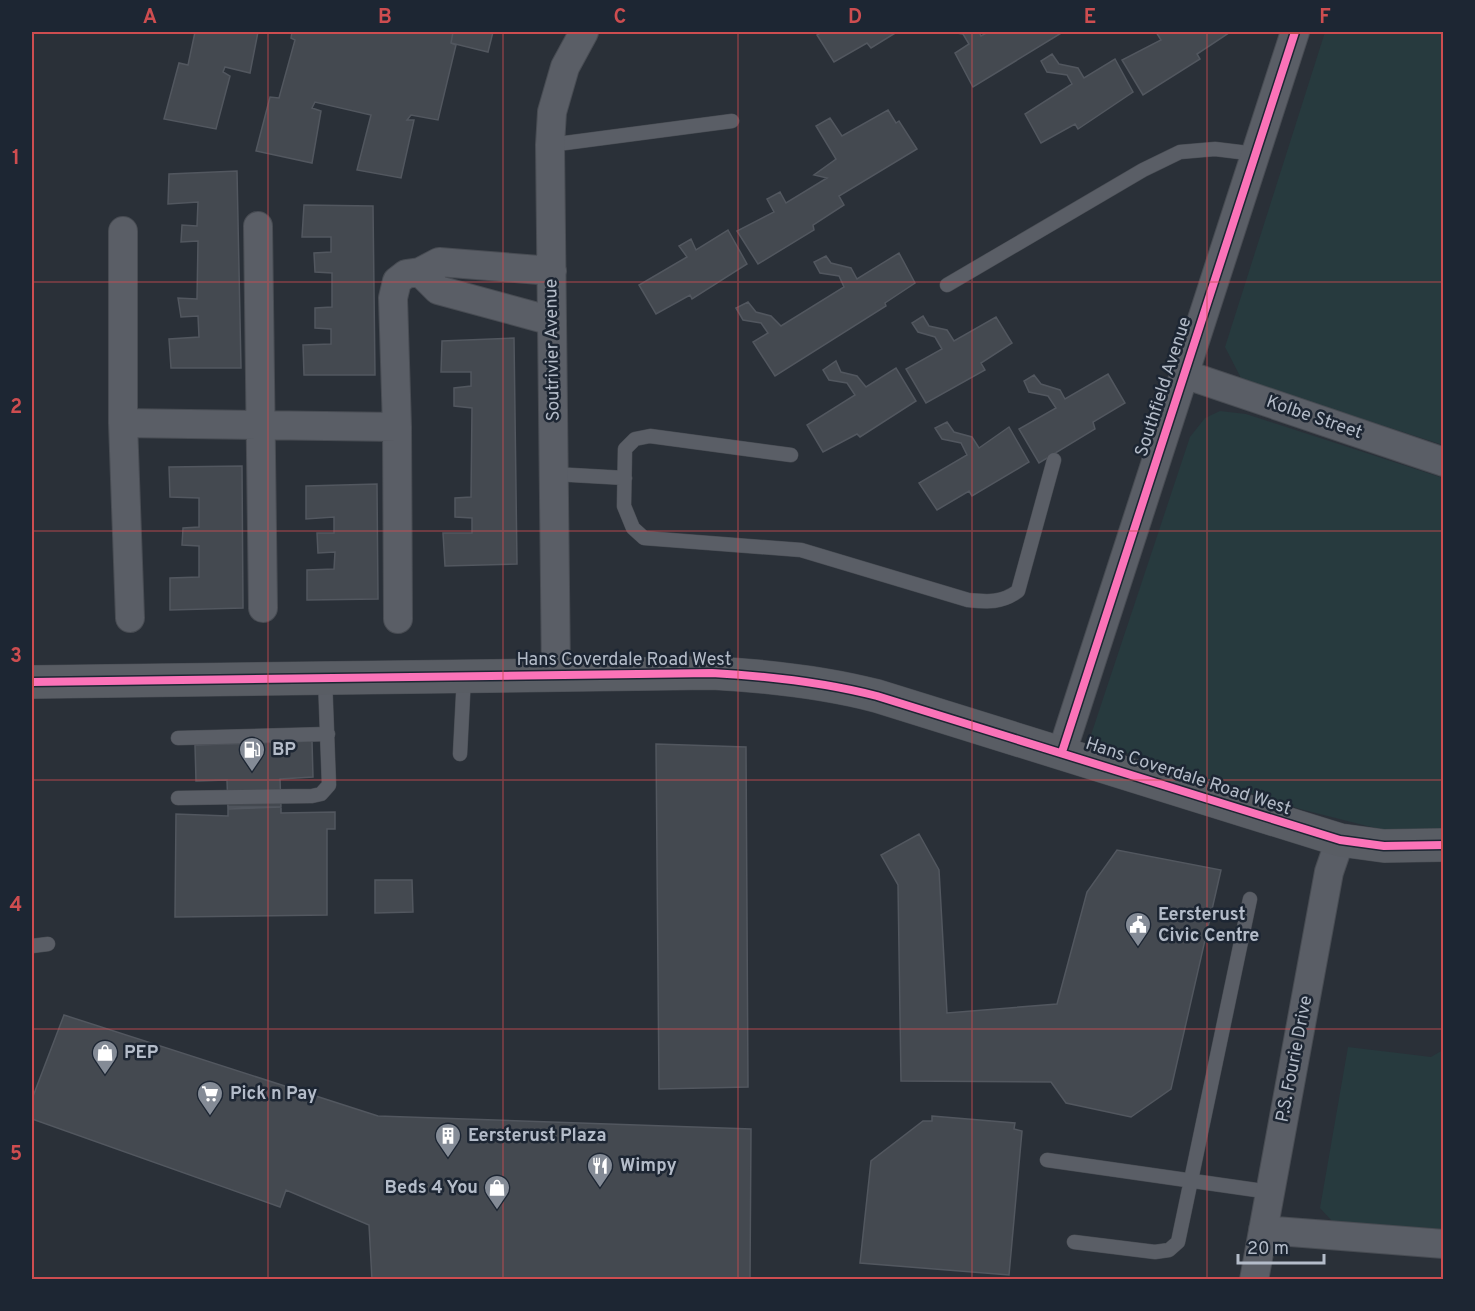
<svg xmlns="http://www.w3.org/2000/svg" width="1475" height="1311" viewBox="0 0 1475 1311" font-family="Overpass,sans-serif">
  <style>
    .green { fill: #273a3e }
    .building { fill: #444950; stroke: #52575f; stroke-width: 1.5 }
    .lines { fill: none; stroke-linecap: round; stroke-linejoin: round }
    .lane-casing { stroke: #484c53; stroke-width: 15 }
    .street-casing { stroke: #484c53; stroke-width: 30 }
    .secondary-casing { stroke: #484c53; stroke-width: 34 }
    .lane { stroke: #5a5e66; stroke-width: 14 }
    .street { stroke: #5a5e66; stroke-width: 28 }
    .secondary { stroke: #595d64; stroke-width: 33 }
    .cycleway-casing { stroke: #1d2633; stroke-width: 11 }
    .cycleway { stroke: #fb73b8; stroke-width: 8 }
    .grid { fill: none; stroke: #ce4d50; stroke-width: 1.5; stroke-opacity: 0.55 }
    .labels { text-anchor: middle; dominant-baseline: central; stroke-width: 5; stroke-linejoin: round; paint-order: stroke }
    .street-label { font-size: 18px; fill: #b4bcc9; stroke: #1d2633 }
    .poi-label { font-size: 18px; font-weight: bold; fill: #b4bcc9; stroke: #1d2633; text-anchor: start }
    .neatline { fill: none; stroke: #ce4d50; stroke-width: 2 }
    .grid-label { font-size: 20px; text-anchor: middle; font-weight: bold; fill: #ce4d50 }
  </style>
  <rect width="100%" height="100%" fill="#2a3038"/>
  <path class="green" d="M1325 32H1443V445L1242 380 1225 347Z
    M1220 411 1246 414 1443 478V831L1379 829 1300 809 1089 741 1190 437 1205 418Z
    M1348 1047 1431 1057 1443 1050V1229L1332 1221 1320 1208Z"/>
  <path class="building" d="M195 32H258L250 73 225 67 223 72 230 76 216 129 164 119 179 63 188 65Z
    M292 32H453L451 43 456 45 438 120 411 115 407 120H414L401 178 357 170 371 115 315 102 312 108 321 111 312 163 256 151 270 97 279 98 295 40 291 38Z
    M453 32H493L488 52 451 43Z
    M822 32H897L871 48 867 43 834 62 817 35Z
    M950 32H979L981 36 988 32H1063L973 87 955 53 969 44 963 34Z
    M1156 32H1228L1229 33 1197 54 1200 59 1143 95 1122 60 1161 40Z
    M1052 54 1059 64 1078 68 1084 78 1115 59 1133 92 1078 129 1075 124 1041 143 1025 114 1072 84 1067 75 1047 72 1041 61Z
    M888 110 896 123 899 121 917 149 839 196 844 205 813 225 814 230 758 264 737 231 774 212 767 199 780 192 786 203 827 178 814 175 836 159 816 126 830 118 842 136Z
    M237 171 241 368H171L169 339 199 337 198 316 181 317 178 298 197 299 198 241 181 242 182 225 197 226 198 202 168 204 169 174Z
    M304 205 373 206 375 375H304L303 345 331 344V329L315 328V308L332 307V273L315 272 314 253 331 252V237H302Z
    M728 230 747 264 692 299 690 295 656 314 639 285 687 257 679 246 691 239 696 250Z
    M899 253 915 283 885 303 886 306 775 376 753 342 768 333 761 323 743 320 736 308 748 302 756 312 771 316 781 326 844 287 839 276 820 273 814 262 826 256 831 263 851 268 857 279Z
    M923 316 929 326 947 330 954 341 996 317 1012 343 981 363 985 370 926 403 906 369 942 349 935 337 918 332 912 323Z
    M514 338 517 564 445 566 443 533H472V518L455 517V498L471 497 472 408 454 406V388L471 386V372H441L442 341Z
    M836 361 841 372 857 376 866 387 896 368 916 401 860 437 857 434 823 452 807 425 855 395 847 383 829 380 823 370Z
    M1108 374 1125 403 1093 422 1095 429 1039 463 1019 429 1056 408 1048 396 1029 392 1024 381 1034 375 1041 384 1060 390 1065 399Z
    M947 422 954 432 972 437 979 448 1009 427 1029 462 972 496 969 491 937 510 919 483 967 455 961 443 942 439 935 428Z
    M242 466 243 608 170 610V578L199 577V546L182 545 183 528 199 527V498L170 497 169 467Z
    M377 484 378 599 307 600V570L334 569 335 552 318 553 317 533H334V517L306 519V486Z
    M312 741 313 777 280 779 281 807 228 809 227 780 196 781 195 745Z
    M656 744 746 747 748 1087 659 1089Z
    M228 807H281V813L335 812V829H327V915L175 917 176 814 228 816Z
    M919 834 939 870 947 1013 1057 1004 1087 892 1117 850 1221 870 1171 1089 1131 1117 1066 1103 1051 1082 901 1081 898 885 881 855Z
    M375 880H412L413 912 375 913Z
    M64 1015 378 1116 751 1129 750 1280H372L369 1225 286 1190 280 1207 32 1119V1099Z
    M932 1116 1015 1123 1014 1129 1022 1131 1009 1275 860 1263 871 1161 923 1121H932Z"/>
  <g class="lines">
    <defs>
      <path id="lane" d="M550 145 732 121
        M947 285 1143 170 1180 152 1215 149 1256 154
        M791 455 650 436 635 439 625 449 624 506 633 528 644 538 801 550 968 600C988 602 1002 603 1018 591L1054 460
        M554 474 625 478
        M178 738 328 734
        M460 754 464 676
        M178 798 312 796 321 794 329 785 325 679
        M32 946 48 944
        M1047 1160 1270 1192
        M1074 1242 1155 1252 1169 1250 1178 1242 1250 899"/>
      <path id="street" d="M258 226 263 608
        M123 231V423L130 618
        M420 272 438 290 552 321
        M1184 374 1444 462
        M123 423 397 427
        M398 619 397 427 393 298 397 281 406 274 420 272 439 262 552 271
        M556 674 550 145 552 112 565 67 584 32
        M1062 752 1295 32
        M1263 1230 1444 1244
        M1254 1280 1329 872 1340 840"/>
      <path id="secondary" d="M32 682 712 673C768 676 823 682 877 696L1340 840 1384 846 1444 845"/>
    </defs>
    <use href="#lane" class="lane-casing"/>
    <use href="#street" class="street-casing"/>
    <use href="#secondary" class="secondary-casing"/>
    <use href="#lane" class="lane"/>
    <use href="#street" class="street"/>
    <use href="#secondary" class="secondary"/>
    <defs>
      <path id="cycleway" d="M32 682 712 673C768 676 823 682 877 696L1340 840 1384 846 1444 845
        M1062 752 1295 32"/>
    </defs>
    <use href="#cycleway" class="cycleway-casing"/>
    <use href="#cycleway" class="cycleway"/>
  </g>
  <path class="grid" d="M268 32V1280M503 32V1280M738 32V1280M972 32V1280M1207 32V1280M32 282H1444M32 531H1444M32 780H1444M32 1029H1444"/>
  <defs>
    <symbol id="fuel-pin" viewBox="-11 -11 22 30"><path d="M0 17L-7.5 6A9.5 9.5 0 1 1 7.5 6Z" fill="#848b96" stroke="#1d2633"/><path d="M-5.5-6h7V0h2V4h1.3V-2.5L3-4.5l.8-.8L6-3V5H2.5V1h-1V6h-7ZM-4.2-4.7v3.2H.2V-4.7Z" fill="#fff"/></symbol>
    <symbol id="civic-pin" viewBox="-11 -11 22 30"><path d="M0 17L-7.5 6A9.5 9.5 0 1 1 7.5 6Z" fill="#848b96" stroke="#1d2633"/><path d="M-.6-6.5H3V-4.5H.6V-3L4-1V1h2V6H-6V1h2V-1L-.6-3ZM-1.2 2.5V6h2.4V2.5Z" fill="#fff"/></symbol>
    <symbol id="shop-pin" viewBox="-11 -11 22 30"><path d="M0 17L-7.5 6A9.5 9.5 0 1 1 7.5 6Z" fill="#848b96" stroke="#1d2633"/><path d="M-5-2.5h2.3a2.7 3.5 0 0 1 5.4 0H5L5.5 6h-11ZM-1.5-2.5h3a1.5 2.3 0 0 0-3 0Z" fill="#fff"/></symbol>
    <symbol id="supermarket-pin" viewBox="-11 -11 22 30"><path d="M0 17L-7.5 6A9.5 9.5 0 1 1 7.5 6Z" fill="#848b96" stroke="#1d2633"/><path d="M-6-5.5h2.5l.6 2H6L4.5 2H-2.5L-4.4-4H-6ZM-1.5 3.2a1.3 1.3 0 1 0 .1 0ZM3 3.2a1.3 1.3 0 1 0 .1 0Z" fill="#fff"/></symbol>
    <symbol id="building-pin" viewBox="-11 -11 22 30"><path d="M0 17L-7.5 6A9.5 9.5 0 1 1 7.5 6Z" fill="#848b96" stroke="#1d2633"/><path d="M-4-6H4V6H1V3H-1V6H-4ZM-2.5-4.3h1.7v1.8h-1.7ZM.8-4.3h1.7v1.8H.8ZM-2.5-1h1.7V.8h-1.7ZM.8-1h1.7V.8H.8Z" fill="#fff"/></symbol>
    <symbol id="restaurant-pin" viewBox="-11 -11 22 30"><path d="M0 17L-7.5 6A9.5 9.5 0 1 1 7.5 6Z" fill="#848b96" stroke="#1d2633"/><path d="M-5-6h1v4h1v-4h1v4h1v-4h1v5L-1.5 .5V6h-2V.5L-5-1ZM5-6V6H3V1.5H1.5Q1.5-4 5-6Z" fill="#fff"/></symbol>
  </defs>
  <g fill-rule="evenodd">
    <use href="#fuel-pin" x="237" y="735" width="30" height="40"/>
    <use href="#civic-pin" x="1123" y="910" width="30" height="40"/>
    <use href="#shop-pin" x="90" y="1038" width="30" height="40"/>
    <use href="#supermarket-pin" x="195" y="1079" width="30" height="40"/>
    <use href="#building-pin" x="433" y="1121" width="30" height="40"/>
    <use href="#restaurant-pin" x="585" y="1151" width="30" height="40"/>
    <use href="#shop-pin" x="482" y="1173" width="30" height="40"/>
  </g>
  <g class="labels">
    <g class="street-label">
      <text transform="translate(553 350) rotate(-91)">Soutrivier Avenue</text>
      <text transform="translate(1164 387) rotate(-72)">Southfield Avenue</text>
      <text transform="translate(1314 418) rotate(19)">Kolbe Street</text>
      <text x="624" y="660">Hans Coverdale Road West</text>
      <text transform="translate(1188 777) rotate(18)">Hans Coverdale Road West</text>
      <text transform="translate(1295 1059) rotate(-79)">P.S. Fourie Drive</text>
    </g>
    <g class="poi-label">
      <text x="272" y="750">BP</text>
      <text x="1158" y="915">Eersterust<tspan x="1158" dy="21">Civic Centre</tspan></text>
      <text x="124" y="1053">PEP</text>
      <text x="230" y="1094">Pick n Pay</text>
      <text x="468" y="1136">Eersterust Plaza</text>
      <text x="620" y="1166">Wimpy</text>
      <text x="478" y="1188" text-anchor="end">Beds 4 You</text>
    </g>
  </g>
  <rect width="1475" height="1311" fill="none" stroke="#1d2633" stroke-width="66"/>
  <path d="M1238 1254v9h86v-9" fill="none" stroke="#b4bcc9" stroke-width="3"/>
  <text x="1247" y="1254" font-size="18" fill="#b4bcc9" stroke="#1d2633" stroke-width="4.5" paint-order="stroke">20 m</text>
  <rect x="33" y="33" width="1409" height="1245" class="neatline"/>
  <g class="grid-label">
    <text x="150" y="23">A</text>
    <text x="385" y="23">B</text>
    <text x="620" y="23">C</text>
    <text x="855" y="23">D</text>
    <text x="1090" y="23">E</text>
    <text x="1325" y="23">F</text>
    <text x="16" y="164">1</text>
    <text x="16" y="413">2</text>
    <text x="16" y="662">3</text>
    <text x="16" y="911">4</text>
    <text x="16" y="1160">5</text>
  </g>
</svg>
